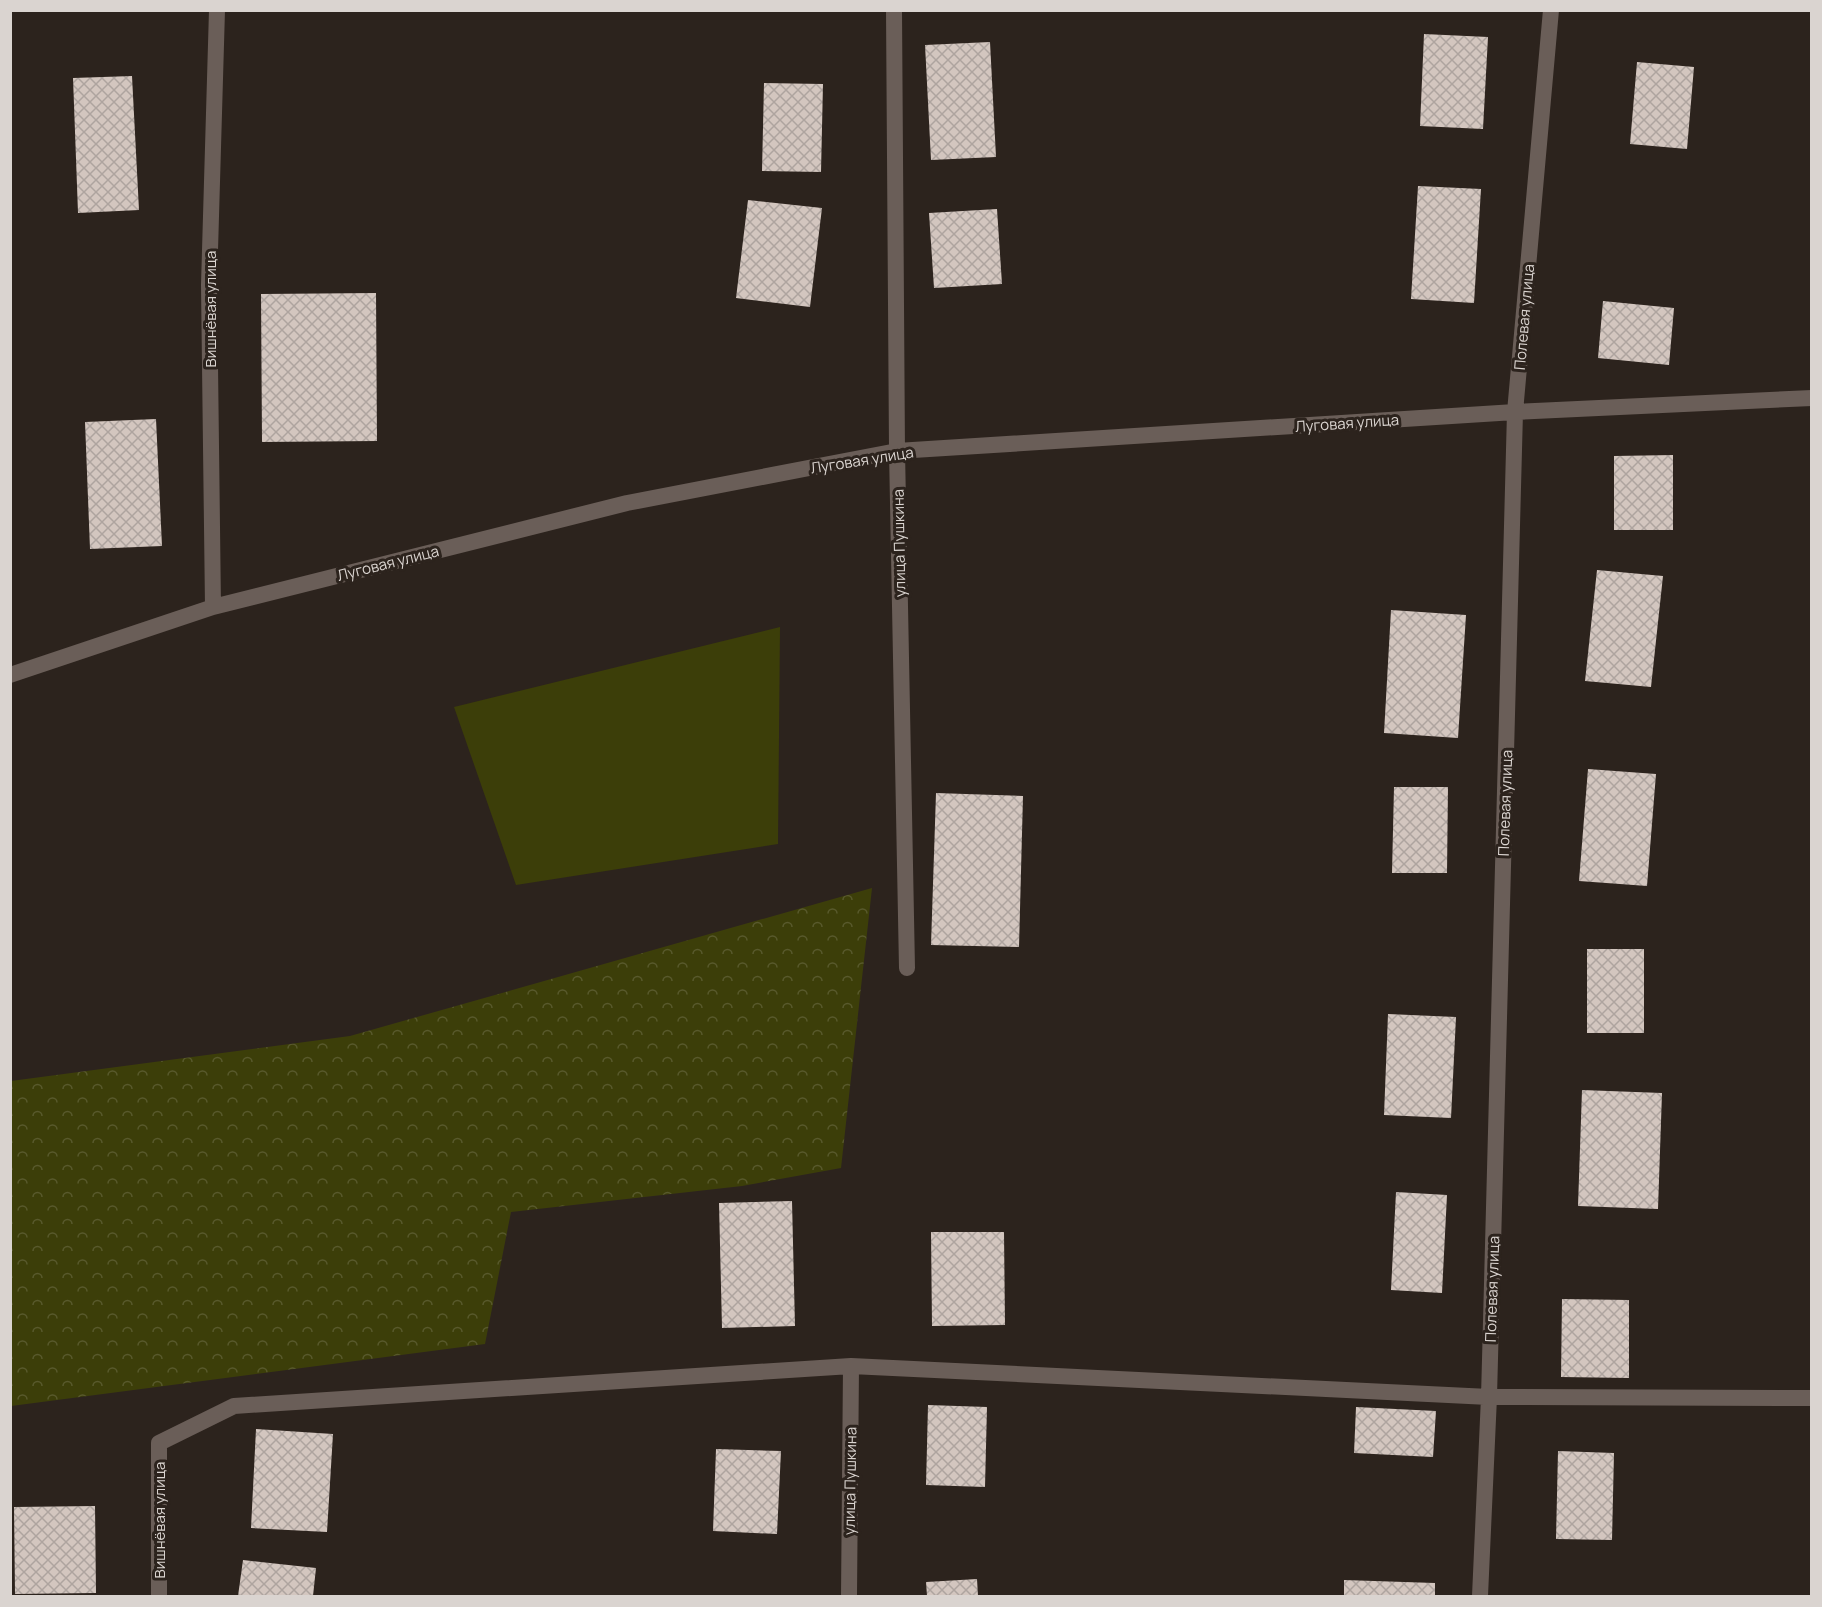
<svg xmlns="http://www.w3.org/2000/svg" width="1822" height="1607" viewBox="0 0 1822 1607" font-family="Manrope,sans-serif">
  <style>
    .forest { fill: url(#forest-crowns) }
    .pitch { fill: #3c3e09 }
    .building { fill: url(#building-cross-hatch) }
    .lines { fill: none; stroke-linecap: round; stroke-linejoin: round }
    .minor { stroke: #6a5e58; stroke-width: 16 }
    .labels { text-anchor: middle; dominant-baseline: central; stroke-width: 6; stroke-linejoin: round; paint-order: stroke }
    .street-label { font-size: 15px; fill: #dad4d0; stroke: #2c231d }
  </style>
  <defs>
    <pattern id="forest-crowns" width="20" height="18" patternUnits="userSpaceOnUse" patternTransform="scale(1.5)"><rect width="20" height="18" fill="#3c3e09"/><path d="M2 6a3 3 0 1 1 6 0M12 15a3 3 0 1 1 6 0" fill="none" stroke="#58592c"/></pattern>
    <pattern id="building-cross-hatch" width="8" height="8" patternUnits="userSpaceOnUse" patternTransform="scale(1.5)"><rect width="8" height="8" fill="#d3c6bf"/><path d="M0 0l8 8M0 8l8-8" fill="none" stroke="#aea49f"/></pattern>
  </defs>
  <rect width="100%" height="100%" fill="#2c231d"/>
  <path class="forest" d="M872 888 841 1168 742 1186 511 1212 485 1344 11 1406V1081L350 1036Z"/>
  <path class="pitch" d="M780 627 778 844 516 885 454 707Z"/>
  <path class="building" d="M1424 34 1488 37 1483 129 1420 126Z
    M990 42 996 157 931 160 925 45Z
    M1637 62 1694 67 1687 149 1630 144Z
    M132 76 139 210 78 213 73 78Z
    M764 83 823 84 821 172 762 171Z
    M1418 186 1481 189 1474 303 1411 299Z
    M748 200 822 208 810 307 736 298Z
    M997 209 1002 284 934 288 929 213Z
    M376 293 377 441 262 442 261 294Z
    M1603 301 1674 308 1669 365 1598 358Z
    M156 419 162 546 90 549 85 422Z
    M1673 455V530H1614V456Z
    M1597 570 1663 576 1651 687 1585 681Z
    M1391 610 1466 615 1458 738 1384 733Z
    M1588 769 1656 774 1647 886 1579 881Z
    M1394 787H1448L1447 873H1392Z
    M936 793 1023 796 1019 947 931 945Z
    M1587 949H1644V1033H1587Z
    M1388 1014 1456 1017 1451 1118 1384 1115Z
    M1582 1090 1662 1093 1658 1209 1578 1206Z
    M1396 1192 1447 1195 1442 1293 1391 1290Z
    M792 1201 795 1326 722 1328 719 1203Z
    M931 1232H1004L1005 1325 932 1326Z
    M1562 1299 1629 1300V1378L1561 1377Z
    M928 1405 987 1407 985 1487 926 1485Z
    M1356 1407 1436 1411 1433 1457 1354 1453Z
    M256 1429 333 1434 327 1532 251 1528Z
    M716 1449 781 1451 777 1534 713 1531Z
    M1558 1451 1614 1453 1612 1540 1556 1539Z
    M95 1506 96 1593 15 1594 14 1507Z
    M243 1560 316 1568 313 1596H238Z
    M977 1579 978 1596H927L926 1582Z
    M1344 1580 1435 1583V1596H1344Z"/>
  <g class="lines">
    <path class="minor" d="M894 10 897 451 907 968
      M213 607 209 285 217 10
      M10 675 213 607 627 503 897 451 1515 412 1812 398
      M159 1596V1443L234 1406 851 1366 1489 1397 1812 1398
      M849 1596 851 1366
      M1480 1596 1489 1397 1515 412 1551 10"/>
  </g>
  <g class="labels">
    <g class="street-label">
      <text transform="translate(210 309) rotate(-90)">Вишнёвая улица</text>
      <text transform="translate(1524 317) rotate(-85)">Полевая улица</text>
      <text transform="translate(1347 423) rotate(-4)">Луговая улица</text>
      <text transform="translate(862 460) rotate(-9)">Луговая улица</text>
      <text transform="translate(899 543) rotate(-91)">улица Пушкина</text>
      <text transform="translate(388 563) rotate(-14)">Луговая улица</text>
      <text transform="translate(1505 803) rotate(-88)">Полевая улица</text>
      <text transform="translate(1492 1289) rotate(-88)">Полевая улица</text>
      <text transform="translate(850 1481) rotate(-89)">улица Пушкина</text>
      <text transform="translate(159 1520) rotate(-90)">Вишнёвая улица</text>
    </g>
  </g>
  <rect width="1822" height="1607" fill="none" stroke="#dad4d0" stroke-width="24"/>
</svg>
